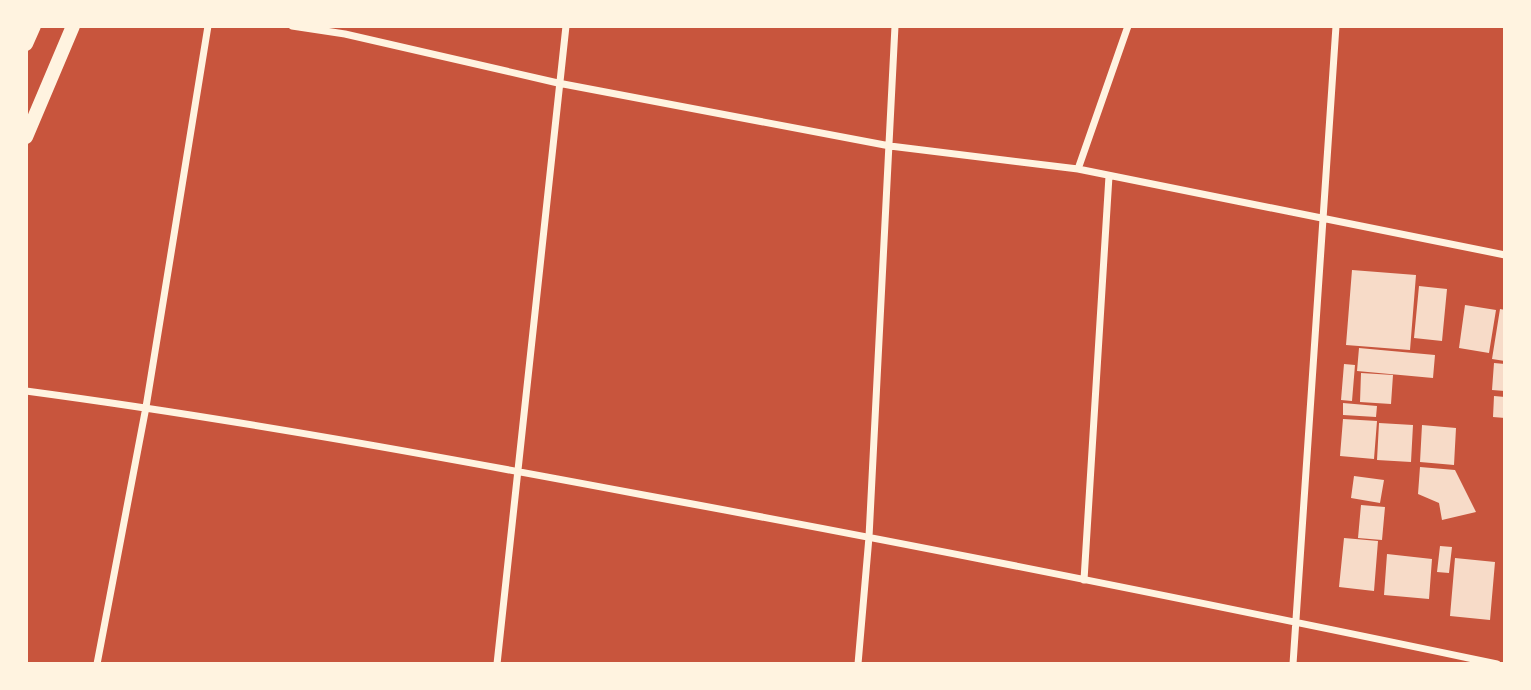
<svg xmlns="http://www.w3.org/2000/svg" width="1531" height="690" viewBox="0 0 1531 690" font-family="'Asap Condensed',sans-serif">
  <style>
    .building { fill: #f7dbc8 }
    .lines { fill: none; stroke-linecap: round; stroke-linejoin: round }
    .minor { stroke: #fff3e0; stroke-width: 7 }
    .secondary { stroke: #fff3e0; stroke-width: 14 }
  </style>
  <rect width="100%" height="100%" fill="#c8553d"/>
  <path class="building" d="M1352 270 1416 275 1410 350 1346 345Z
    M1419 286 1447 289 1442 341 1414 338Z
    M1465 305 1496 310 1489 353 1459 348Z
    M1500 309 1505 310V361L1492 359Z
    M1359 348 1435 355 1433 378 1357 371Z
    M1494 363 1505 364V391L1492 390Z
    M1344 364 1355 365 1352 401 1341 400Z
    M1361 373 1393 375 1391 404 1360 402Z
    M1494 396 1505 397V418L1493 417Z
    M1343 403 1377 406 1376 417 1343 415Z
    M1343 419 1377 421 1374 459 1340 456Z
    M1379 423 1413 425 1411 462 1377 460Z
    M1422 425 1456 428 1454 465 1420 462Z
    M1420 467 1455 470 1476 512 1442 520 1439 503 1418 494Z
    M1354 476 1384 480 1380 503 1351 498Z
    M1361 505 1385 507 1382 540 1358 538Z
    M1344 538 1378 541 1374 591 1339 587Z
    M1440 546 1452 547 1449 573 1437 572Z
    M1387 554 1432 559 1429 599 1384 595Z
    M1455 558 1495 562 1490 620 1450 616Z"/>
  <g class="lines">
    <path class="minor" d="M292 26 345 34 558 83 890 146 1078 169 1505 255
      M1078 169 1128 26
      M26 391C235 419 442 457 649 496 933 548 1215 605 1497 664
      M1084 580 1109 176
      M97 664 146 407 208 26
      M497 664 566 26
      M858 664 869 537 895 26
      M1293 664 1336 26"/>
    <path class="secondary" d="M26 44 34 26
      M26 137 73 26"/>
  </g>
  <rect width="1531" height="690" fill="none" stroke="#fff3e0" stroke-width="56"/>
</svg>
